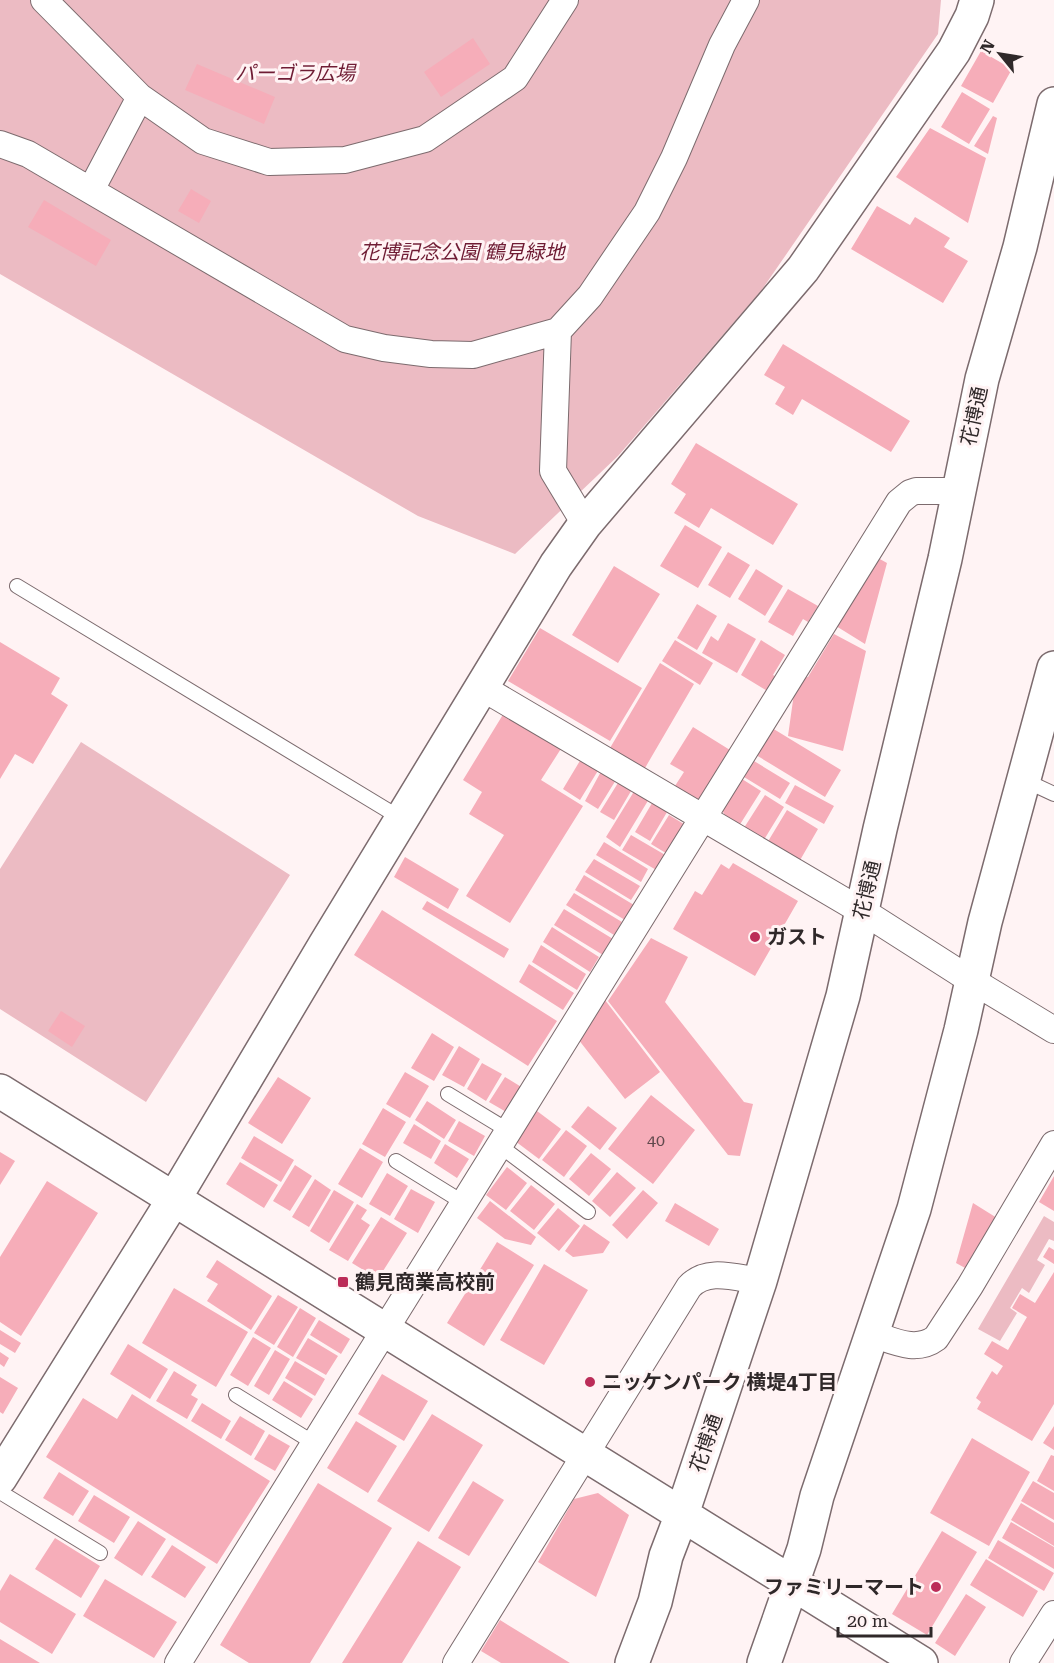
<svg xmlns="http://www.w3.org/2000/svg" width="1054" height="1663" viewBox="0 0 1054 1663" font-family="'Roboto Serif','Noto Sans JP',serif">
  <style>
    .green { fill: #ecbbc3 }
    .building { fill: #f6adb9 }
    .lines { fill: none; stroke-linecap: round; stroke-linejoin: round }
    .lane-casing { stroke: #7c6b6e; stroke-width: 16 }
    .street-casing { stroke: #7c6b6e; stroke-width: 28 }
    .secondary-casing { stroke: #7c6b6e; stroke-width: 36 }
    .lane { stroke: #fff; stroke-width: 14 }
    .street { stroke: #fff; stroke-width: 26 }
    .secondary { stroke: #fff; stroke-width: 33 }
    .poi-dot { fill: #bb2c58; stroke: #fff3f4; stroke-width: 2 }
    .labels { text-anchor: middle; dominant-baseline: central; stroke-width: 6; stroke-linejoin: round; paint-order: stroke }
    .number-label { font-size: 16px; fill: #61494d }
    .park-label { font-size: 20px; font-style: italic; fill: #6f1c34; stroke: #fff3f4 }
    .street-label { font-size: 20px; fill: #2f2829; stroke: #fff3f4 }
    .poi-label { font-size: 20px; font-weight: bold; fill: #2f2829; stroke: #fff3f4; text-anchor: start }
  </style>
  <rect width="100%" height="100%" fill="#fff3f4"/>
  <path class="green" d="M0 0H941L938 34 761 291 618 456 515 554 418 516 0 274Z
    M81 742 290 875 146 1102 0 1009V869Z
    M1044 1216 1054 1222V1241L1049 1239 1037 1260 1045 1265 1029 1293 1022 1288 1010 1308 1017 1313 1000 1341 978 1329Z"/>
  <path class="building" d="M473 38 490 64 441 97 424 72Z
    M981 51 1012 69 993 103 961 86Z
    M197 64 275 97 264 124 185 90Z
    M962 92 990 109 969 144 941 127Z
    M993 116 997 118 988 154 974 146Z
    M930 128 986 158 968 223 896 177Z
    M191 189 211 201 199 223 178 211Z
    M44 200 111 240 96 266 28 227Z
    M877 206 910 225 915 217 950 238 944 247 968 261 943 303 851 249Z
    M783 344 910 421 891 452 802 399 793 415 775 404 785 387 764 375Z
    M696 443 798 504 773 545 711 508 699 528 674 513 686 494 671 484Z
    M685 525 722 547 698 588 660 566Z
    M728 552 750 565 730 598 708 585Z
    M878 558 887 563 865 644 836 626Z
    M614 566 660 594 618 663 572 635Z
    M756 569 783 586 765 616 738 599Z
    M788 589 818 606 808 622 803 619 793 636 768 622Z
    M697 604 717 616 697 650 677 638Z
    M728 623 756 639 737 673 702 653 711 636 718 641Z
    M540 628 642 688 610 741 508 681Z
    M834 634 866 651 843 751 788 736 796 679 808 677Z
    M675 640 713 663 700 685 662 661Z
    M761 640 785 655 773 675 778 678 769 692 741 675Z
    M0 642 60 678 51 694 68 705 33 764 15 754 0 779Z
    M660 663 694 684 645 768 610 748Z
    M507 708 564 744 541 780 583 806 510 923 466 896 504 835 469 814 482 792 463 780Z
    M693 727 730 750 697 803 673 789 684 772 670 764Z
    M772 728 841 770 825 797 756 755Z
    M584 754 602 764 580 800 563 789Z
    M754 761 790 783 780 799 744 777Z
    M604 766 619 775 598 809 585 801Z
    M621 778 634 786 614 820 600 812Z
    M742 779 761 791 739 826 727 819 722 810Z
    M638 785 652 794 620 847 606 837Z
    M795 785 834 806 824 824 785 803Z
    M765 795 784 807 762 843 742 831Z
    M655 798 670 807 650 841 635 832Z
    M787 810 818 829 799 862 767 843Z
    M669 815 687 826 669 855 651 844Z
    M631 835 667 856 658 871 622 850Z
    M604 842 648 869 641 882 596 855Z
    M405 857 459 889 448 909 394 877Z
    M594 859 640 886 631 900 585 872Z
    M733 863 798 901 755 976 673 929 695 891 702 895 721 864 729 869Z
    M584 875 639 908 630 923 575 890Z
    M574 893 622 922 614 935 566 905Z
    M427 901 509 949 504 958 422 909Z
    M564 909 613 939 603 955 554 925Z
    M382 910 557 1021 528 1066 354 955Z
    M552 927 599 957 590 972 543 942Z
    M651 938 688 957 665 1002 744 1102 753 1104 740 1156 728 1155 608 1001Z
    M541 945 586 974 577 990 532 962Z
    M529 964 574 993 563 1010 519 982Z
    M605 1000 660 1072 625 1099 578 1039Z
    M61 1011 85 1026 72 1047 48 1031Z
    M432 1033 454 1047 434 1081 411 1068Z
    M459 1046 480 1059 464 1087 442 1075Z
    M482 1063 502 1074 486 1101 467 1089Z
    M405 1072 429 1086 410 1118 386 1104Z
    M278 1077 311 1098 282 1144 248 1123Z
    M505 1077 523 1088 508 1113 489 1102Z
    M651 1095 695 1130 653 1184 608 1149Z
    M427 1101 456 1120 444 1139 415 1120Z
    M588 1106 617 1128 600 1150 571 1127Z
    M383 1108 406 1122 385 1157 362 1144Z
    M537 1111 561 1129 539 1159 515 1141Z
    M459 1121 485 1136 474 1156 448 1141Z
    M414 1124 441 1141 431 1159 403 1143Z
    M566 1130 587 1146 564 1177 542 1160Z
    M254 1136 294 1160 281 1182 241 1158Z
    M445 1144 469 1159 457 1178 434 1163Z
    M360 1148 383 1162 362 1198 338 1184Z
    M0 1152 15 1161 0 1185Z
    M591 1153 611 1169 589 1196 569 1179Z
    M240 1162 278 1185 264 1208 226 1184Z
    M295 1165 312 1176 290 1211 273 1201Z
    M507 1167 527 1183 506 1210 486 1195Z
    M617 1172 636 1188 610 1217 592 1201Z
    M387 1173 408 1186 390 1216 369 1204Z
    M1054 1176V1211L1039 1202Z
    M315 1179 331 1190 309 1227 292 1217Z
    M47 1181 98 1213 21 1336 0 1322V1257Z
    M531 1185 555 1204 534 1230 510 1211Z
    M411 1189 435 1202 418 1233 394 1219Z
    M334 1190 354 1202 329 1243 310 1231Z
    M643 1190 658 1203 627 1239 612 1225Z
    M490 1201 536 1237 531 1245 505 1239 477 1218Z
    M675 1203 719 1229 709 1246 665 1221Z
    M973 1203 997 1218 967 1269 956 1263Z
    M357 1204 367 1210 361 1219 370 1225 348 1261 329 1250Z
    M558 1208 580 1226 559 1251 537 1233Z
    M381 1217 407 1233 378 1279 352 1263Z
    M584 1224 610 1242 603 1253 573 1257 565 1251Z
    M497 1242 534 1265 484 1346 447 1323Z
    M1049 1247 1054 1250V1264L1043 1257Z
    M217 1260 272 1296 251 1330 207 1301 218 1284 206 1277Z
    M544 1264 588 1290 544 1365 500 1340Z
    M1054 1272V1404L1032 1441 977 1409 981 1402 976 1398 992 1371 997 1375 1003 1366 984 1354 992 1341 1008 1350 1027 1317 1012 1308 1020 1294 1035 1303Z
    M174 1288 248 1332 216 1387 142 1343Z
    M278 1295 298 1307 274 1345 254 1333Z
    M300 1308 316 1318 293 1357 277 1347Z
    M319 1320 350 1339 341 1354 310 1335Z
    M0 1330 21 1343 15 1353 0 1344Z
    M253 1337 271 1348 248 1386 230 1375Z
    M308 1338 338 1356 326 1375 296 1358Z
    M128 1344 168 1369 150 1399 110 1374Z
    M275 1350 290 1359 269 1395 254 1386Z
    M0 1352 9 1358 4 1367 0 1364Z
    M295 1361 325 1379 315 1396 285 1378Z
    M174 1371 197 1385 191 1395 198 1399 187 1419 156 1401Z
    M382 1374 428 1401 404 1441 358 1414Z
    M0 1377 18 1388 3 1414 0 1412Z
    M284 1381 313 1399 301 1418 272 1400Z
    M132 1394 270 1481 217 1564 46 1457 83 1398 117 1419Z
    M202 1403 231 1421 221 1439 191 1421Z
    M432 1414 483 1445 429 1532 377 1501Z
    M240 1416 265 1431 251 1456 225 1440Z
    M356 1421 397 1446 368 1493 327 1468Z
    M1054 1426V1450L1043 1443Z
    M269 1434 290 1446 275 1471 254 1459Z
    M972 1438 1030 1472 989 1546 930 1513Z
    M1051 1455 1054 1456V1491L1037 1481Z
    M59 1472 89 1491 73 1516 43 1498Z
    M473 1481 504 1500 469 1556 438 1538Z
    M1033 1481 1054 1493V1520L1021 1501Z
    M318 1483 392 1528 310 1663H249L220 1645Z
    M598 1493 629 1515 596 1597 538 1562 574 1499Z
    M94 1495 130 1517 114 1543 78 1521Z
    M1021 1503 1054 1523V1546L1011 1520Z
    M138 1521 166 1539 142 1576 114 1558Z
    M1011 1522 1054 1547V1569L1002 1538Z
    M942 1531 977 1552 927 1635 892 1614Z
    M55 1538 100 1566 81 1598 35 1569Z
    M998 1540 1054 1573 1044 1591 988 1558Z
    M418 1541 461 1567 402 1663H342Z
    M172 1545 206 1567 185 1598 151 1577Z
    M986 1559 1038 1591 1023 1617 970 1585Z
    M10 1574 76 1614 52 1654 0 1622V1591Z
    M105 1579 177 1622 154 1658 83 1616Z
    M966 1594 986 1607 955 1656 935 1643Z
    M500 1620 570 1663H501L481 1651Z
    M0 1639 40 1663H0Z"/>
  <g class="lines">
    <defs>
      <path id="lane" d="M17 586 402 819
        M1024 780 1054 794
        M448 1094 509 1131
        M500 1146 588 1212
        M396 1161 464 1203
        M236 1395 314 1443
        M0 1492 100 1553"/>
      <path id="street" d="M44 0 140 97 203 141 269 162 345 160 425 139 515 78 565 0
        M0 144 28 154 345 339 384 348 431 354 473 355 558 331 590 296 647 212 674 158 722 45 746 0
        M91 190 140 97
        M558 331 553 471 585 524
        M481 687 875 919 958 972 1054 1030
        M872 1334C894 1341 916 1353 936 1338L970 1286 1054 1144
        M178 1663 899 502 910 493 916 491H959
        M456 1663 689 1287C707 1267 736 1278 760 1281
        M1023 1663 1054 1614"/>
      <path id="secondary" d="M0 1091 921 1663
        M0 1478 174 1199 325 945 556 565 585 524 803 269 954 51 972 16 977 0
        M632 1663 655 1602 666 1556 682 1514 760 1281 843 996 880 829 945 559 982 379 1020 247 1054 104
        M764 1663 804 1549 817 1496 914 1209 961 1030 985 922 1054 668"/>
    </defs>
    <use href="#lane" class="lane-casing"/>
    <use href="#street" class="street-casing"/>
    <use href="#secondary" class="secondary-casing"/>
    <use href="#lane" class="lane"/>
    <use href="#street" class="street"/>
    <use href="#secondary" class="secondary"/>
  </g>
  <g class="poi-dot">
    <circle cx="755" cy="937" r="6"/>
    <rect x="337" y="1276" width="12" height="12" rx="3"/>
    <circle cx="590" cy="1382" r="6"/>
    <circle cx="936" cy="1587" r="6"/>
  </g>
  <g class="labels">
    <g class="number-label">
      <text x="656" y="1140">40</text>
    </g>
    <g class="park-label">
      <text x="295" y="73">パーゴラ広場</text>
      <text x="462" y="252">花博記念公園 鶴見緑地</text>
    </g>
    <g class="street-label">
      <text transform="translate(974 416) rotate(-78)">花博通</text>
      <text transform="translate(867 890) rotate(-77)">花博通</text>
      <text transform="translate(706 1443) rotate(-71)">花博通</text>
    </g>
    <g class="poi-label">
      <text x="767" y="937">ガスト</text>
      <text x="355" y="1282">鶴見商業高校前</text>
      <text x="602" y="1382">ニッケンパーク 横堤4丁目</text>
      <text x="924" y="1587" text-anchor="end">ファミリーマート</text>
    </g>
  </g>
  <g transform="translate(1000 54) rotate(300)" stroke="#fff3f4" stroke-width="4.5" paint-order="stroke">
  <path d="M0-4.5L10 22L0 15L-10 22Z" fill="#2f2829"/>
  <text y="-9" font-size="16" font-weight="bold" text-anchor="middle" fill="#2f2829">N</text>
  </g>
  <path d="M838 1627v9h93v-9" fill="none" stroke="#2f2829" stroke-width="3"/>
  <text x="847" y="1627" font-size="18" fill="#2f2829" stroke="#fff3f4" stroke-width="4.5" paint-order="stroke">20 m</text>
</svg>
